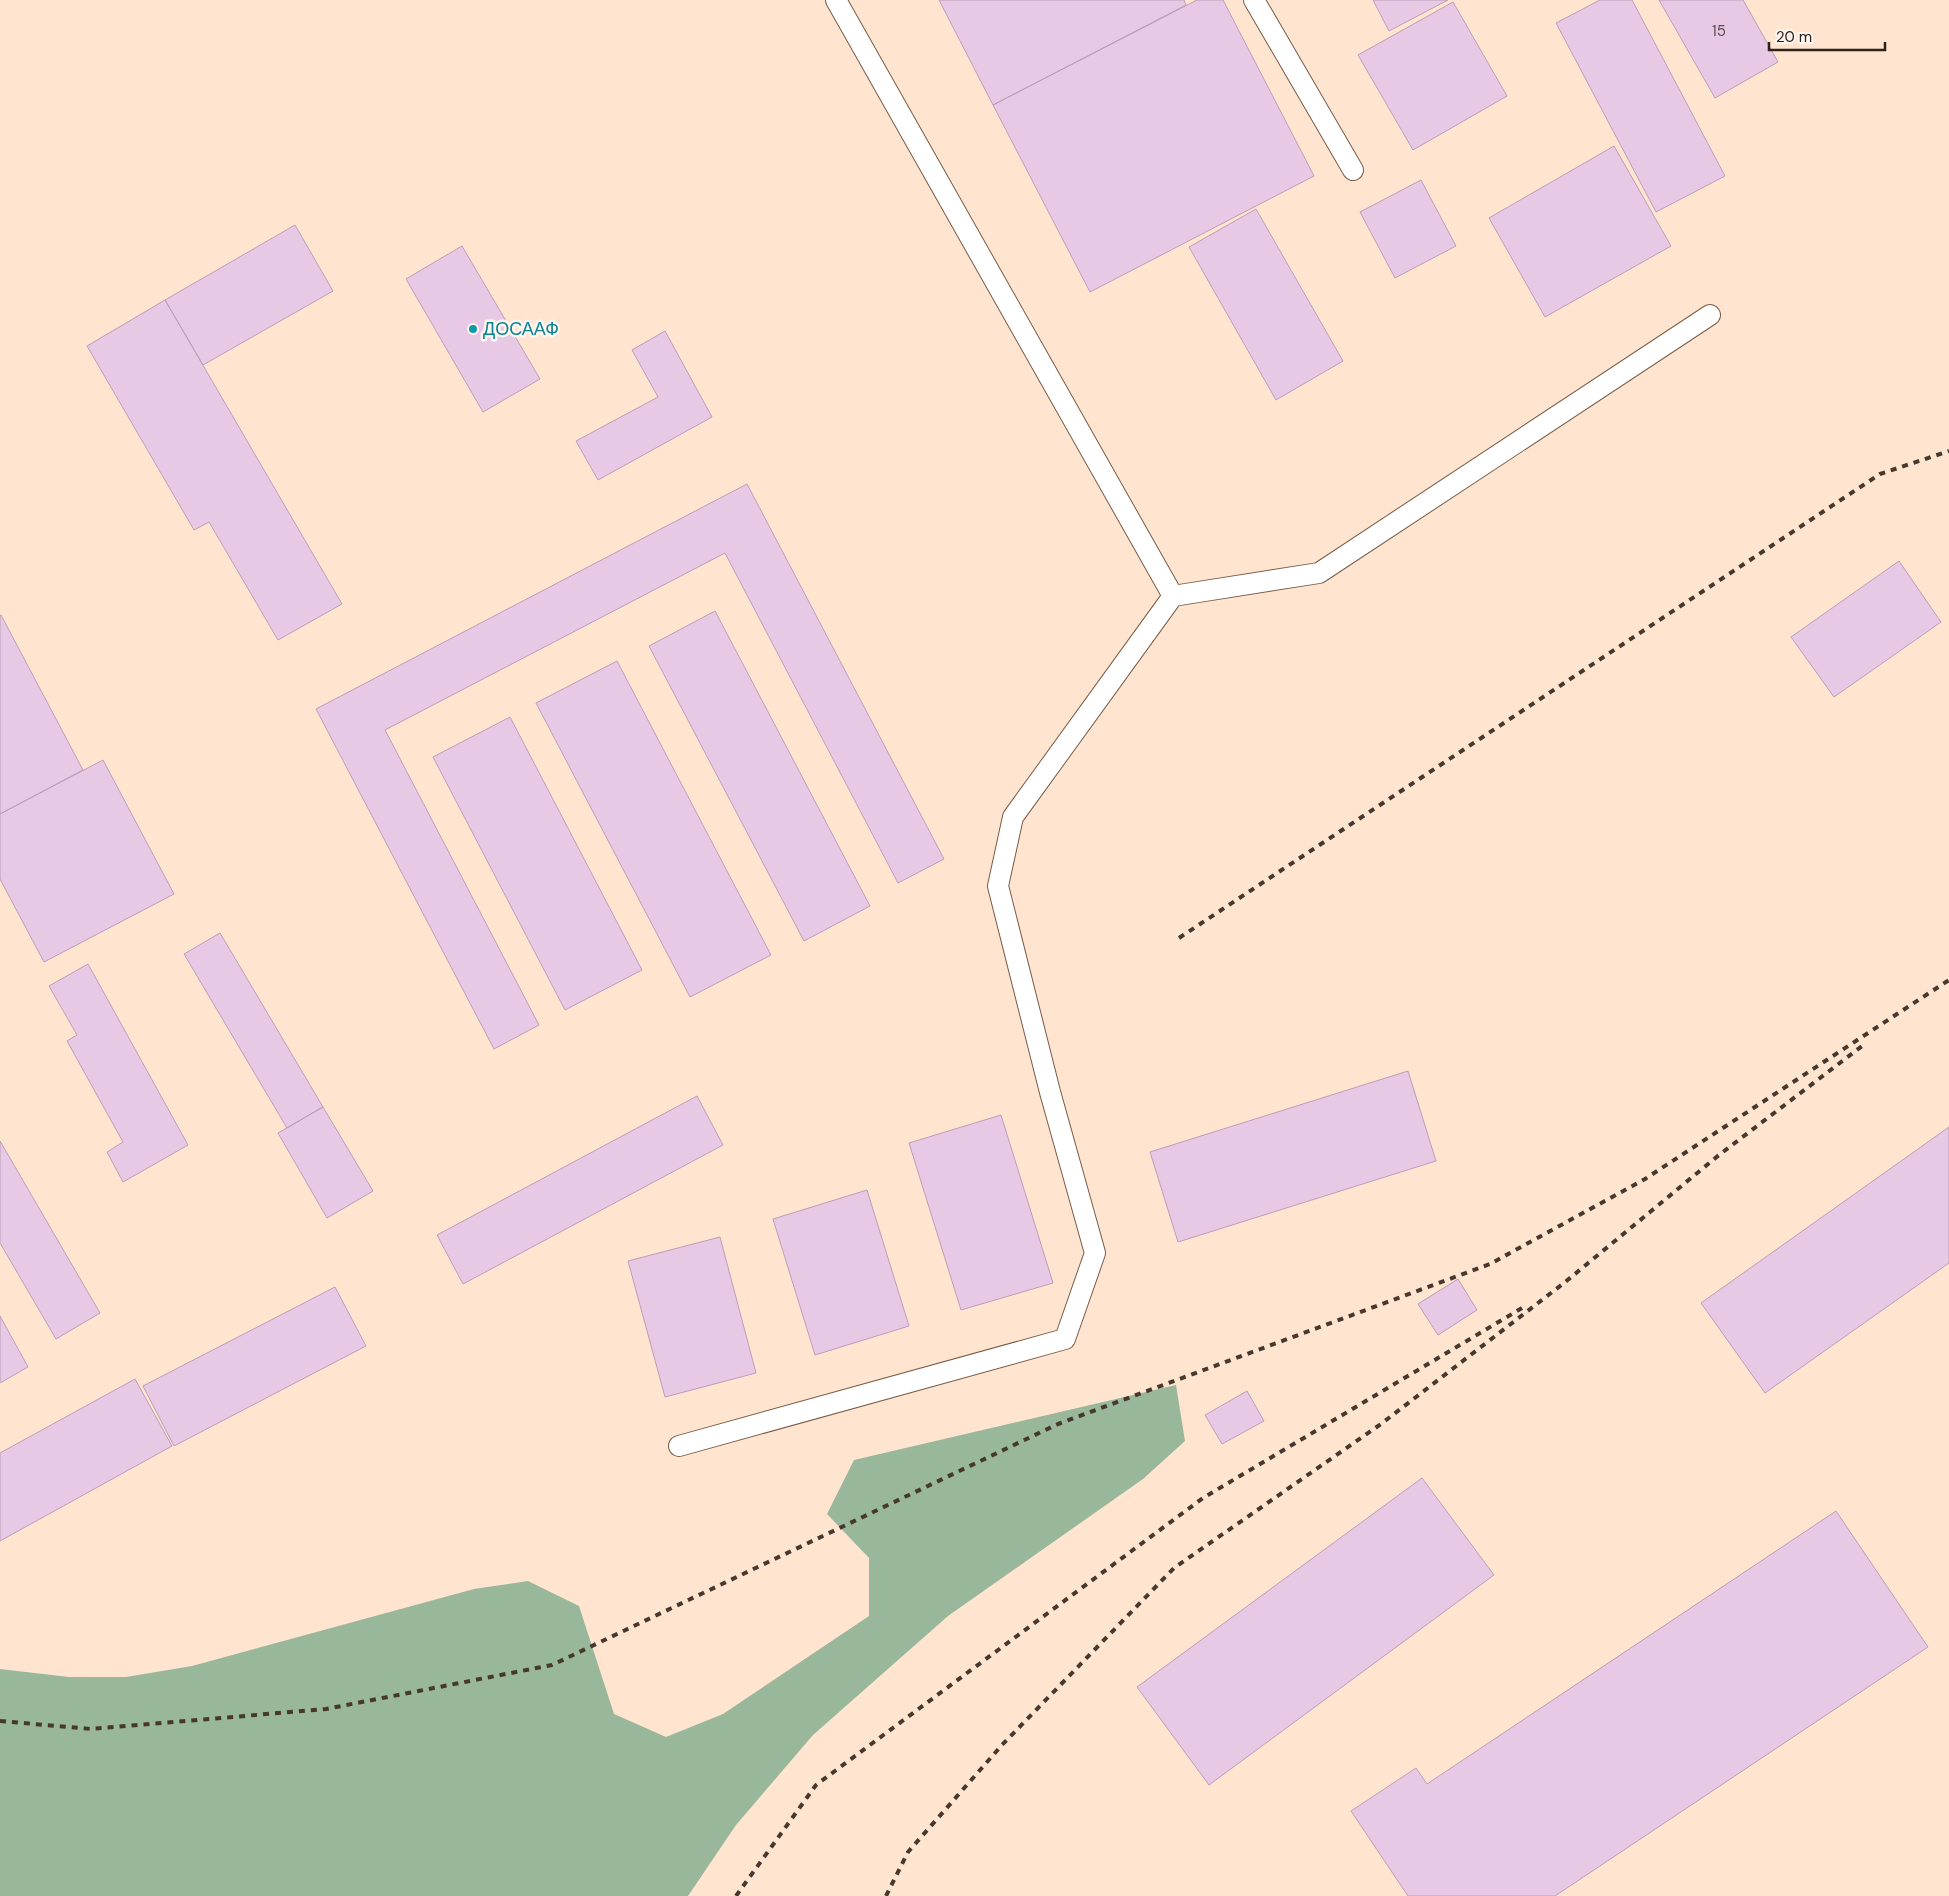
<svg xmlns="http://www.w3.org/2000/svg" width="1949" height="1896" viewBox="0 0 1949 1896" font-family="'DM Sans',sans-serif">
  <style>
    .forest { fill: #99b79a }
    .building { fill: #e7c9e5; stroke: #ba9eb8 }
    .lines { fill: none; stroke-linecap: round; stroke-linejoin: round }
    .lane-casing { stroke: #795c47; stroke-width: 22 }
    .lane { stroke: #fff; stroke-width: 20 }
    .rail { stroke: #46382e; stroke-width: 4; stroke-dasharray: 6 6; stroke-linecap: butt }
    .culture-dot { fill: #0f9aa8; stroke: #fcf5f0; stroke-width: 2 }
    .labels { text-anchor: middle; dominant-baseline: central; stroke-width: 5; stroke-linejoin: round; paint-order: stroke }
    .number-label { font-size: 15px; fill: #5c4b4b }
    .culture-label { font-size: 18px; fill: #0d838f; stroke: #fcf5f0; text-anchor: start }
  </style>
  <rect width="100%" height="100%" fill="#ffe4d0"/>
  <path class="forest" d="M1176 1385 1185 1441 1143 1479 948 1616 813 1735 736 1825 688 1896H0V1669L69 1677H126L192 1666 474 1589 528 1581 579 1606 614 1714 666 1737 723 1714 869 1616V1558L827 1514 854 1460Z"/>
  <path class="building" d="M939 0H1184L1186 5 993 105Z
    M1197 0H1223L1314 176 1090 292 993 105Z
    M1373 0H1448L1389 31Z
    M1600 0H1632L1725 176 1656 212 1556 23Z
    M1659 0H1743L1778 62 1715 98Z
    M1453 2 1507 96 1413 150 1358 55Z
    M1614 146 1671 246 1545 317 1489 218Z
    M1421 180 1456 246 1395 278 1360 212Z
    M1256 209 1343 361 1276 400 1189 247Z
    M295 225 333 291 203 365 165 300Z
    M462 246 540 379 483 412 406 279Z
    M165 300 342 604 278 640 209 522 194 530 87 346Z
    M665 331 712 417 598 480 576 441 658 397 632 350Z
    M747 484 944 859 898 883 725 553 385 730 539 1025 494 1049 316 709Z
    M1899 561 1941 622 1834 697 1791 637Z
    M715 611 870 906 804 941 649 646Z
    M1 615 83 770 0 814V616Z
    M617 661 771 955 690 997 536 703Z
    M510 717 642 970 565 1010 433 757Z
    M103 760 174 894 44 962 0 879V814Z
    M220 933 323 1107 287 1128 184 954Z
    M88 964 188 1145 123 1182 107 1152 123 1142 67 1041 77 1035 49 986Z
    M1408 1071 1436 1161 1178 1242 1150 1152Z
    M697 1096 723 1145 463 1284 437 1235Z
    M323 1107 373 1191 327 1218 278 1133Z
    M1001 1115 1053 1283 961 1310 909 1143Z
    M1949 1127V1263L1765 1393 1701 1303Z
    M0 1141 100 1313 56 1339 0 1243Z
    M867 1190 909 1326 815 1355 773 1219Z
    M720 1237 756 1373 665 1397 628 1261Z
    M1458 1279 1477 1310 1438 1335 1418 1304Z
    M335 1287 366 1346 174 1446 143 1386Z
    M0 1316 28 1367 0 1383Z
    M135 1379 172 1446 0 1541V1453Z
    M1247 1391 1264 1421 1222 1444 1205 1415Z
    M1422 1478 1494 1575 1209 1785 1137 1687Z
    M1836 1511 1928 1647 1555 1896H1408L1351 1811 1416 1768 1427 1784Z"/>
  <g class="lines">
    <defs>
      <path id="lane" d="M1254 0 1353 170
        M1173 596 1319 573 1710 315
        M679 1446 1065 1339 1095 1253 1050 1092 998 886 1013 817 1173 596 836 0"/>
    </defs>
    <use href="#lane" class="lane-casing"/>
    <use href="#lane" class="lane"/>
    <path class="rail" d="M1179 938 1880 474 1949 451
      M0 1721 91 1729 326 1709 552 1665 1058 1424 1490 1264 1645 1179 1949 980
      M736 1896 816 1785 1203 1498 1522 1308
      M886 1896 908 1852 1002 1745 1174 1568 1381 1424 1564 1283 1719 1155 1866 1043"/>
  </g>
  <circle class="culture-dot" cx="473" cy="329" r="5"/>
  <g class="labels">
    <g class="number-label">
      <text x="1719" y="31">15</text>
    </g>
    <g class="culture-label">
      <text x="483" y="329">ДОСААФ</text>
    </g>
  </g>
  <path d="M1769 42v8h116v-8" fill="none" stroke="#2d2118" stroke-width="2.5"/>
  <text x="1776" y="42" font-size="15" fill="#2d2118" stroke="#fcf5f0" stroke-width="4" paint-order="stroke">20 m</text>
</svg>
